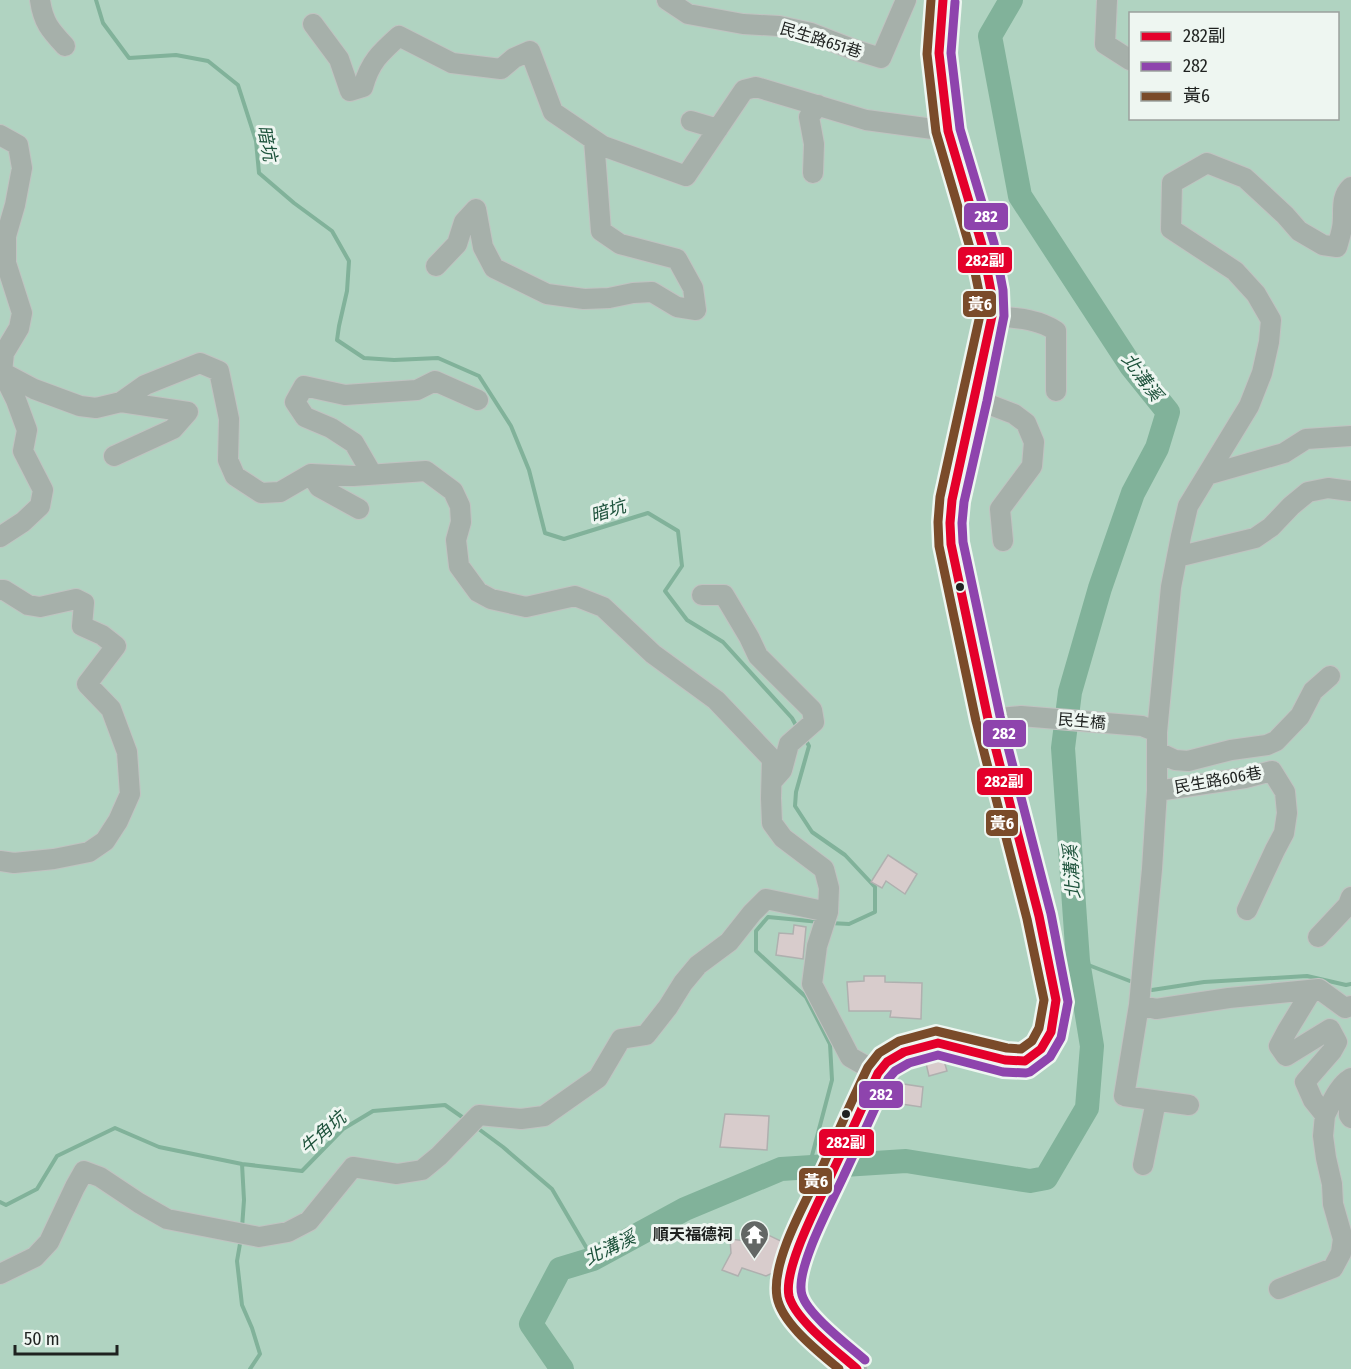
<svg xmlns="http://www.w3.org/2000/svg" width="1351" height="1369" viewBox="0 0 1351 1369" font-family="'Fira Sans Condensed','Noto Sans TC',sans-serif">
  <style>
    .green { fill: #b0d3c1; fill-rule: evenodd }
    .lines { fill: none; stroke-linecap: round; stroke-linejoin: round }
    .stream { stroke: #81b29a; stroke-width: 4 }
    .river { stroke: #81b29a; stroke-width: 24 }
    .building { fill: #d8cccc; stroke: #afb0af; stroke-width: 1.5 }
    .minor-casing { stroke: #c0c3c1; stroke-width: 22 }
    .minor { stroke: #a6b0aa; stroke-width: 20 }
    .bus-1-casing { stroke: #eef6f1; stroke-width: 14 }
    .bus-2-casing { stroke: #eef6f1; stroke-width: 14 }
    .bus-3-casing { stroke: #eef6f1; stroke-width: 14 }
    .bus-1 { stroke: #e4002b; stroke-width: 9 }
    .bus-2 { stroke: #8e44ad; stroke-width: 9 }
    .bus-3 { stroke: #7a4b2a; stroke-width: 9 }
    .bus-dot { fill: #1f2220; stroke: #eef6f1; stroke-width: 2 }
    .labels { text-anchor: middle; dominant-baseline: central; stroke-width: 6; stroke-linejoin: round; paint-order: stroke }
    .street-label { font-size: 16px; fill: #1f2220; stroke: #eef6f1 }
    .poi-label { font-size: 16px; font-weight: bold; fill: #1f2220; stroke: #eef6f1; text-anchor: end }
    .water-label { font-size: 18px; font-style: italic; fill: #1d523b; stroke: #eef6f1 }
    .line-badge { stroke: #eef6f1; stroke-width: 2 }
    .badge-label { font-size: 16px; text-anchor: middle; font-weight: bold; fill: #fff }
  </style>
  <rect width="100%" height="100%" fill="#e2e7e4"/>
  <path class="green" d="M0 0H1351V1369H0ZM1130 14H1338V118H1130Z"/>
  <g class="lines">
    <path class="stream" d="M96 0 103 23 129 58 176 55 208 61 238 85 256 141 259 173 294 203 332 231 349 261 347 291 339 326 337 340 364 358 394 360 438 358 479 376 511 426 529 470 545 533 564 539 648 513 678 531 682 566 665 591 687 620 723 642 792 718 798 729
      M804 737 809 746 796 792 795 806 812 832 845 855 875 887V912L849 924 830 923
      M1078 961 1135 983
      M1147 988 1152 990 1204 982 1307 976 1346 985 1351 984
      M476 1127 503 1147 552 1189 593 1259
      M242 1164 244 1200 242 1228
      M809 1167 832 1080 830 1044 806 997 756 951V931L768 917 820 922
      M0 1202 6 1205 37 1189 57 1156 115 1128 159 1147 242 1164 302 1171 343 1129 373 1111 445 1105 465 1119
      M241 1238 237 1261 242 1305 252 1328 260 1354 250 1369"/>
    <path class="river" d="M562 1369 531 1324 560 1269 593 1259 685 1209 781 1169 906 1161 1030 1181 1046 1178 1087 1108 1092 1046 1078 961 1063 748 1070 692 1100 588 1133 493 1157 448 1168 412 1131 366 1020 196 990 36 1011 0"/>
  </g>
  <path class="building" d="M888 855 917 874 905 894 886 881 882 888 871 882Z
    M794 925 806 927 803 959 776 955 779 933 793 934Z
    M864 976H885V982L922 983 921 1019 890 1017 891 1011H849L847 982 864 981Z
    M938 1055 943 1057 947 1071 929 1076 925 1059Z
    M897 1083 923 1087 921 1107 895 1103Z
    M725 1114 769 1116 767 1150 720 1147Z
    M751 1230 760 1231 787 1244 775 1272 766 1276 742 1268 738 1276 722 1270 731 1253 730 1239 746 1241Z"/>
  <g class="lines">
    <defs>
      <path id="minor" d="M40 0C43 22 50 30 65 46
        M667 0 688 14 743 24 779 26 811 33 855 50 881 58 906 0
        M1107 0 1105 44 1130 60
        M313 24 339 59 350 91 363 87C370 62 380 53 399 36L452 63 501 69 514 58 530 51 553 112 603 146 686 176 744 90 756 87 866 120 948 131
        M691 121 718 129
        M0 135 18 145 22 168 15 205 6 236V263L22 313 19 328 4 353 2 372 34 389 80 406 96 408 121 402 145 385 200 363 219 371 229 419 228 460 235 476 261 493 280 492 311 474 353 476 426 471 453 491 460 506 461 522 456 540 459 566 478 592 491 599 526 607 575 596 603 607 653 654 716 700 772 759 771 798 772 823 783 838 824 869 829 888 828 912 817 946 812 984 850 1057 878 1073
        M813 173 814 144 809 117 818 105
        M436 266 457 244 464 222 476 209 483 247 494 268 547 294 584 299 609 298 633 293 652 292 677 307 696 310 693 288 677 259 620 244 601 231 594 140
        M992 316C1014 318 1037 318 1056 331V391
        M975 399 1014 414 1026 423 1034 442 1032 466 1000 509 1003 541
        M114 456 173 429 188 412 121 402
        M311 474 319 487 359 509
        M372 474 354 443 331 428 305 417 295 402 304 386 345 395 417 390 435 381 478 400
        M1207 475 1284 453 1306 439 1351 436
        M0 537 23 522 40 506 43 490 23 451 27 430 16 400 2 372
        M1177 557 1255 538 1271 527 1291 506 1308 492 1328 488 1351 491
        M0 590H4L28 605 40 607 76 599 84 603 82 626 102 635 116 646 87 684 111 709 127 752 130 794 118 821 105 841 89 852 54 859 14 863 0 861
        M702 595H724L749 637 758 656 812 710 814 722 789 744 782 770 774 779
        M988 719 1021 716 1142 726 1157 732
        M1158 752 1175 760 1188 761 1231 750 1267 745 1276 741 1300 716 1313 691 1330 676
        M1157 791 1152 869 1139 1005 1156 1009 1229 998 1319 989 1345 1008 1351 1006
        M1247 910 1275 850 1284 833 1287 813 1285 792 1272 771 1245 778 1157 791V732L1171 587 1181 536 1188 506 1249 406 1262 373 1269 342 1271 320 1256 294 1235 271 1171 229 1172 183 1207 163 1245 178 1285 215 1299 231 1323 245 1337 247C1339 240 1341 234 1342 228 1345 214 1339 198 1351 187
        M1318 937 1348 905 1351 897
        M1139 1005 1124 1096 1189 1105
        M1351 1093 1349 1095V1115L1351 1118
        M1325 1115C1332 1102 1338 1086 1351 1078
        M1143 1165 1156 1101
        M0 1274 35 1257 49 1242 75 1187 84 1171 100 1177 139 1203 167 1219 259 1237 288 1232 309 1221 353 1167 397 1174 422 1170 439 1156 479 1115 521 1119 544 1116 598 1078 621 1039 646 1035 668 1007 683 983 698 965 729 942 752 913 766 899 828 912
        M1279 1289 1333 1268 1341 1253 1343 1239 1333 1204 1332 1184 1326 1158 1323 1136 1325 1115 1313 1100 1305 1082 1332 1051 1337 1042 1330 1029 1286 1056 1279 1046 1287 1031 1312 990
        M857 1369C840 1353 793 1317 789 1295 784 1269 818 1204 830 1178 846 1143 862 1108 878 1073L887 1062 904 1052 938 1043 1005 1060 1025 1061 1041 1049 1051 1032 1056 1000 1039 916 988 719 951 544 950 523 952 500 975 399 992 316 991 291 982 245 948 131C948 111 942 91 940 71 937 48 940 23 943 0"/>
    </defs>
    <use href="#minor" class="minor-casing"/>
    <use href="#minor" class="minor"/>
    <defs>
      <path id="bus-1" d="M857 1369C838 1352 795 1320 789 1296 783 1268 820 1200 832 1173 848 1139 863 1106 878 1073L887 1062 904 1052 938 1043 1005 1060 1025 1061 1041 1049 1051 1032 1056 1000 1039 916 988 719 951 544 950 523 952 500 992 316 991 291 982 245 948 131 939 53 943 0"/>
      <path id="bus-2" d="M865 1360C849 1346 808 1315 802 1295 794 1270 833 1200 844 1175 859 1143 874 1111 888 1079L895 1071 909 1063 938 1055 1003 1072 1026 1073 1030 1072 1050 1057 1061 1038 1068 1002 1051 914 1000 716 963 542 962 523 964 502 987 401 1004 316 1003 290 994 243 960 129 951 53 955 2"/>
      <path id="bus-3" d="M839 1369C819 1352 782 1324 777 1297 771 1262 805 1203 820 1172 836 1137 851 1102 868 1067L879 1053 899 1041 936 1031 1007 1048 1021 1049 1032 1041 1039 1028 1044 1000 1027 919 976 721 939 546 938 522 940 497 980 315 979 292 970 248 936 132 927 54 931 0"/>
    </defs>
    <use href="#bus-1" class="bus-1-casing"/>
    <use href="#bus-2" class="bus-2-casing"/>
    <use href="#bus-3" class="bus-3-casing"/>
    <use href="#bus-1" class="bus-1"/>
    <use href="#bus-2" class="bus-2"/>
    <use href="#bus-3" class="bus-3"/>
  </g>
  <defs>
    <symbol id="temple-pin" viewBox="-11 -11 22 30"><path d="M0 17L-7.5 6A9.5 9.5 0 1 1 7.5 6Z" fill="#636765" stroke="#eef6f1"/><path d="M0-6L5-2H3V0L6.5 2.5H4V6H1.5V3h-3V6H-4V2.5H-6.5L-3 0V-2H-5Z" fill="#fff"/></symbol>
  </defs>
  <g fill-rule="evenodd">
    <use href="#temple-pin" x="738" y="1218" width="33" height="45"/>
  </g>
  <g class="bus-dot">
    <circle cx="960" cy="587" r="5"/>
    <circle cx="846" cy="1114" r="5"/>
  </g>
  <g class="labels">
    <g class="street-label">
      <text transform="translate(821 40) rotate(17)">民生路651巷</text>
      <text transform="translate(1082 721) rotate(5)">民生橋</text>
      <text transform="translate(1218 780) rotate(-10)">民生路606巷</text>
    </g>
    <g class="poi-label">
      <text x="733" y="1234">順天福德祠</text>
    </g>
    <g class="water-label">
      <text transform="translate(267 143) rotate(79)">暗坑</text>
      <text transform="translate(1142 377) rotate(53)">北溝溪</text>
      <text transform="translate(608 511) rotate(-18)">暗坑</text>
      <text transform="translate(1072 872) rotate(-94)">北溝溪</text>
      <text transform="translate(323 1133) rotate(-42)">牛角坑</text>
      <text transform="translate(610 1248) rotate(-26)">北溝溪</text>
    </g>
  </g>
  <g class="line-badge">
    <rect x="963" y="202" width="46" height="29" rx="6" fill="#8e44ad"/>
    <rect x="957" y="246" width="56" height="28" rx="6" fill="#e4002b"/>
    <rect x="962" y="290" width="35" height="28" rx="6" fill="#7a4b2a"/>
    <rect x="982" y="719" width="45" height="29" rx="6" fill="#8e44ad"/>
    <rect x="976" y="767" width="57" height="29" rx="6" fill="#e4002b"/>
    <rect x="985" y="809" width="34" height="28" rx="6" fill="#7a4b2a"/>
    <rect x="858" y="1080" width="46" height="29" rx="6" fill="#8e44ad"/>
    <rect x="818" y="1128" width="57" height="29" rx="6" fill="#e4002b"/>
    <rect x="798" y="1167" width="35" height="28" rx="6" fill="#7a4b2a"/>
  </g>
  <g class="badge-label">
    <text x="986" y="222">282</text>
    <text x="985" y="266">282副</text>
    <text x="980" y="310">黃6</text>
    <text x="1004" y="739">282</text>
    <text x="1004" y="787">282副</text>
    <text x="1002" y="829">黃6</text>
    <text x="881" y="1100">282</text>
    <text x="846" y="1148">282副</text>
    <text x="816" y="1187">黃6</text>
  </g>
  <rect x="1129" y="12" width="210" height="108" fill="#eef6f1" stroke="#9ba19d" stroke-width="1.5"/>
  <rect x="1141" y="32" width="30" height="9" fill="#e4002b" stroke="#9ba19d" stroke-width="1.5"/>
  <text x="1183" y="42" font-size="18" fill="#1f2220">282副</text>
  <rect x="1141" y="62" width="30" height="9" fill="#8e44ad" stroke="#9ba19d" stroke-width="1.5"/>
  <text x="1183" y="72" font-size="18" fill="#1f2220">282</text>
  <rect x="1141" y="92" width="30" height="9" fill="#7a4b2a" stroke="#9ba19d" stroke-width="1.5"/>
  <text x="1183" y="102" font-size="18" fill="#1f2220">黃6</text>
  <path d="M15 1345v9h102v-9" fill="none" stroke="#1f2220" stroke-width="3"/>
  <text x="24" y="1345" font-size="18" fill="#1f2220" stroke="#eef6f1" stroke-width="4.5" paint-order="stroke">50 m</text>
</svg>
